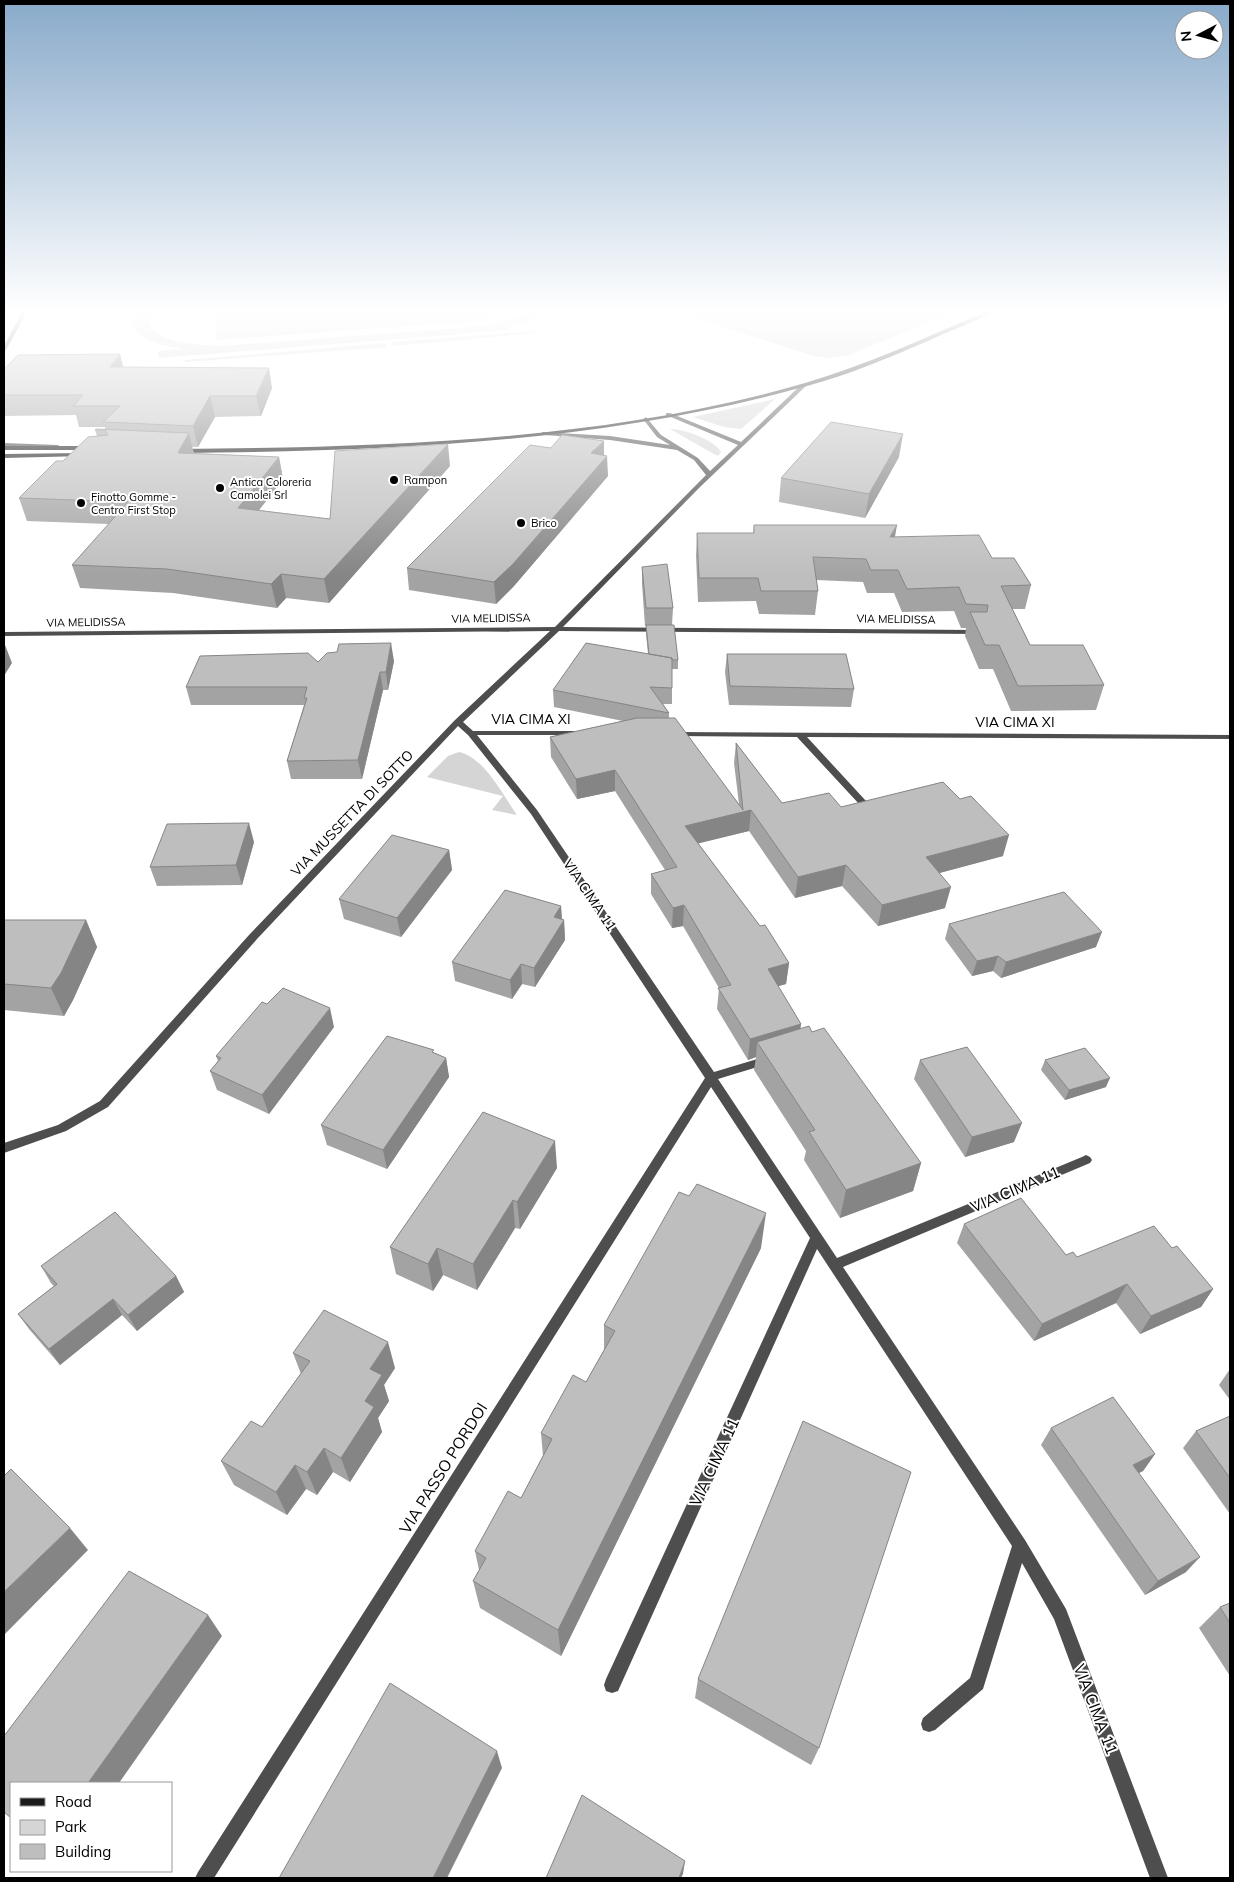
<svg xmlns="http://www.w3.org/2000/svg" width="1234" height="1882" viewBox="0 0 1234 1882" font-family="Mulish,sans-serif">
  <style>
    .green { fill: #d5d5d5 }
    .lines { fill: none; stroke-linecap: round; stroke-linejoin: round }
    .minor { fill: #4e4e4e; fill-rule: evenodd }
    .secondary { fill: #1b1b1b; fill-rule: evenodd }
    .wall { fill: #a3a3a3 }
    .shaded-wall { fill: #858585 }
    .building { fill: #bebebe; stroke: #858585 }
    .poi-dot { fill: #000; stroke: #fff; stroke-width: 2 }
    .labels { text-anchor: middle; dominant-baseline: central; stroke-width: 4; stroke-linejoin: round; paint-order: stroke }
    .far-poi-label { font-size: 11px; fill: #000; stroke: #fff; text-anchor: start }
    .far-street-label { font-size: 11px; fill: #000; stroke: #fff }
    .street-label { font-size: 14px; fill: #000; stroke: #fff }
    .near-street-label { font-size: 16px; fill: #000; stroke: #fff }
  </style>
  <rect width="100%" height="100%" fill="#fff"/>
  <path class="green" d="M137 312H155L150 321 151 327C168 345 196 344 219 346L473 327C499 323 524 312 551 312L509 328V330L159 358 158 351 182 349C163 345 140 343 131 323Z
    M216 312H489L492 320 216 340Z
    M676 312H954L849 355 829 358 814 356Z
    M535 331 537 333 393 346 392 342Z
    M386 343 387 347 185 362V360Z
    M775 399 741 429 724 427 693 417Z
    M670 429C682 428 715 440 721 452L718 456 712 453Z
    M459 752C485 758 502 794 517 815L492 810 503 796 427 777 448 756Z"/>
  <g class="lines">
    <path class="minor" d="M22 312H27L6 350 4 351V346Z
      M802 384 807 385 699 488 563 627 977 630H980V634L559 631 463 722 473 731H583L584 733 580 735H477L537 810 714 1072 767 1056 771 1057 773 1060 771 1063 718 1079 837 1258 1082 1157 1086 1155 1090 1157 1092 1160 1090 1163 843 1267 1025 1540 1066 1609 1168 1878H1150L1054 1619 1022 1563 983 1689 935 1730 929 1732 923 1730 921 1724 923 1718 970 1678 1012 1546 817 1249 618 1691 612 1693 606 1691 604 1685 606 1679 810 1238 711 1087 214 1878H195L198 1872 705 1078 531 814 468 735 458 726 257 939 108 1107 66 1131 4 1153V1143L58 1125 100 1101 249 935 455 720 550 631 4 636V632L555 627 706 475 694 460 677 450 610 440 544 435 542 434V432L610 436 670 445 657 437 643 419 646 417 661 435 698 458 710 471 738 445 666 415V413H670L741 442Z
      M4 443 58 445 61 447 58 449 4 447Z
      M672 732 1230 735V739L807 737 866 801 867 803 863 806 860 805 797 737 675 736H672Z"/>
    <path class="secondary" d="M986 312H993C972 323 949 331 928 341 888 358 848 375 807 386 603 443 391 451 181 453L178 451 181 449C387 447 606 441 805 383 867 365 926 337 986 312Z
      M4 446H89L92 448 89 450H4Z
      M83 453 86 455 85 456 4 458V454Z"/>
  </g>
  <path class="wall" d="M123 367 272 388 261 416 215 417 198 447H192L194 453 279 457 283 479 259 510 330 519 450 466 329 603 286 598 277 608 173 593 80 588 72 565 109 524 27 521 19 498 63 461 97 436 95 430 105 429V427H79L76 415 4 416V369Z
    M604 455 608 476 514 586 496 604 409 590 407 568Z
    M899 457 865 518 779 502 781 478Z
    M754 525 895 537 992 558 1031 585 1025 609H1012L1030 645 1104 685 1096 710 1011 711 993 669H979L965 636 966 628H961L954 611 902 612 894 593H867L863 582 816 580 818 591 815 615 759 614 756 601 698 602 696 556 697 533H753Z
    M642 567 673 608 672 625 678 660V669H672V704H663L669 713V718L739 804 734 763 736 743 782 803 841 807 1003 856 939 873 945 908 878 926 842 886 795 898 749 831 698 843 760 926 789 963 786 984 778 986 801 1024 800 1029 812 1032 921 1163 913 1191 840 1218 804 1160 806 1151 754 1070 756 1057 748 1060 717 1009 719 988 683 926 672 928 651 894V874L665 870 615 791 577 799 551 757 550 737 623 721 554 707 553 690 648 654 646 634V626H645L642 584Z
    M727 654 854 689 851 707 729 705 725 672Z
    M394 661 388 690H383L362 779H291L287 761 304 705H191L186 687 318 662Z
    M254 842 242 885 157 886 150 867Z
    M449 850 452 870 401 937 344 919 339 899Z
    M561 906 562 919 564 920 565 940 535 987 522 984 512 999 455 981 452 962Z
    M4 920H86L97 947 73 1000 64 1016 4 1010Z
    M949 924 1096 947 1001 978 993 971 972 976 945 939Z
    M334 1027 269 1114 217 1090 210 1071 218 1061 216 1056Z
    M435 1053 446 1058 449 1077 387 1169 327 1145 321 1125Z
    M920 1060 1014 1142 965 1157 914 1079Z
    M1045 1060 1106 1087 1065 1100 1041 1070Z
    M557 1168 520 1229 515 1228 477 1290 443 1275 433 1291 396 1274 390 1247Z
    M964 1224 1066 1255 1077 1257 1172 1248 1213 1289 1201 1307 1140 1334 1116 1303 1034 1341 957 1243Z
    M761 1248 561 1656 480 1608 473 1581 479 1570 475 1551 521 1498 543 1456 541 1433 586 1382 604 1350V1325Z
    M41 1266 176 1276 184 1292 137 1331 122 1315 60 1365 29 1329 18 1314 54 1286 51 1283Z
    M293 1353 395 1368 384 1385 389 1401 378 1418 382 1432 350 1482 333 1472 317 1495 306 1489 287 1515 234 1485 221 1461 262 1427 301 1374Z
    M1230 1369V1400L1219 1385Z
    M1230 1416V1514L1183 1448 1196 1431Z
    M1051 1428 1155 1454 1143 1471 1138 1473 1186 1572 1145 1595 1041 1445Z
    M1230 1603V1676L1199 1628 1220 1607Z
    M698 1679 819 1748 811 1765 695 1698Z"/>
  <path class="shaded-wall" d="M120 354 125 374 110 367Z
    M269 368 272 388 261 416 256 396Z
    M210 396 215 417 198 447 193 426Z
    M189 433 194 455 178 453Z
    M903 434 899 457 865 518 869 494Z
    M604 441V460L607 456 608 476 514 586 496 604 494 582 591 453Z
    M448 444 450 466 329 603 324 579Z
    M279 457 283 479 243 531 238 508Z
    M897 525 893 548 890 537Z
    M281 574 286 598 277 608 271 584Z
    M391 643 394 661 388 690 386 672Z
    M5 645 12 663 4 676V647Z
    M380 672 383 690 362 779 358 760Z
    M615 770V791L577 799 576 779Z
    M751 810 749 831 684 847 685 826Z
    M249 823 254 842 242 885 236 865Z
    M1009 835 1003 856 921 878 926 857Z
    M449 850 452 870 401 937 397 918Z
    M846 865 842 886 795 898 798 877Z
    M951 887 945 908 878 926 882 905Z
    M684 905 683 926 672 928 673 908Z
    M561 906 562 924 564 920 565 940 535 987 534 968 554 917Z
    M86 920 97 947 73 1000 64 1016 51 988Z
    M1102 932 1096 947 1001 978 1006 962Z
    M998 956 993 971 972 976 977 961Z
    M789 963 786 984 765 990 768 969Z
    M521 964 522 984 512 999 510 980Z
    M330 1008 334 1027 269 1114 262 1095Z
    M801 1024 798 1044 757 1042 756 1057 748 1060 750 1039Z
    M446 1058 449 1077 387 1169 383 1150Z
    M1110 1078 1106 1087 1065 1100 1069 1090Z
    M1022 1123 1014 1142 965 1157 972 1137Z
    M555 1141 557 1168 520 1229 517 1202Z
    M921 1163 913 1191 840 1218 846 1190Z
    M513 1200 515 1228 477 1290 473 1264Z
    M766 1213 761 1248 561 1656 558 1630Z
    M437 1248 443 1275 433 1291 428 1264Z
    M176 1276 184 1292 137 1331 128 1315Z
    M1127 1284 1116 1303 1034 1341 1042 1324Z
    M1213 1289 1201 1307 1140 1334 1151 1316Z
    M113 1299 122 1315 60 1365 49 1349Z
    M388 1342 395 1368 384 1385 389 1401 378 1418 382 1432 350 1482 341 1458 370 1369Z
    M324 1448 333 1472 317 1495 307 1472Z
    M1155 1454 1143 1471 1121 1482 1133 1465Z
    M295 1465 306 1489 287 1515 276 1492Z
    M70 1528 88 1550 4 1635V1592Z
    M1200 1557 1186 1572 1145 1595 1158 1581Z
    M208 1615 222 1636 119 1783H88Z
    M497 1751 502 1768 447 1878H433Z
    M685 1861 683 1874 681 1878H679Z"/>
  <path class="building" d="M120 354 110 367 269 368 256 396H210L193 426 103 422 120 406H73L83 395H4V369L18 355Z
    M831 422 903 434 869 494 781 478Z
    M96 429 189 433 178 453 279 457 238 508 330 519 335 451 448 444 324 579 281 574 271 584 167 569 72 565 128 502 19 498 56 461H63L88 437 108 435 105 430H95Z
    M562 435 604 441 591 453 607 456 513 564 494 582 407 568 530 445 551 448Z
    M754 525H897L890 537 979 535 992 558H1014L1031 585 1001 586 1030 645H1083L1104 685 1018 686 999 645H985L970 612H987L988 605 966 604 959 587 907 589 898 570H871L866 559 813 557 818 591H761L758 578H699L697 533H754Z
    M667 564 673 608H646L642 567Z
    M646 625H674L678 660H672V658L649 654Z
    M391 643 386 672H380L358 760 287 761 307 698H304L307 687H186L200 656 308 653 318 662 327 653 337 652 339 644Z
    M586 643 672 658V688L650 687 669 713 553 690Z
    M727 654H846L854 689 730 686Z
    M637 718H675L743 810 736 743 782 803 829 793 841 807 943 782 960 799 971 796 1009 835 926 857 951 887 882 905 846 865 798 877 751 810 685 826 760 926 765 925 789 963 768 969 801 1024 750 1039 718 988 731 985 684 905 673 908 651 874 677 867 615 770 576 779 550 737Z
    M249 823 236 865 150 867 167 824Z
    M392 835 449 850 397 918 339 899Z
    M505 890 561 906 554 917 564 920 534 968 521 964 510 980 452 962Z
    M1064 892 1102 932 1006 962 998 956 977 961 949 924Z
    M4 920H86L61 973 51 988 4 984Z
    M283 988 330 1008 262 1095 210 1071 221 1058 216 1056 262 1002 267 1004Z
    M809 1026 812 1032 824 1028 921 1163 846 1190 809 1132 815 1130 757 1042Z
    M387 1036 434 1050 432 1052 446 1058 383 1150 321 1125Z
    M967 1047 1022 1123 972 1137 920 1060Z
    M1085 1048 1110 1078 1069 1090 1045 1060Z
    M483 1112 555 1141 517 1202 513 1200 473 1264 437 1248 428 1264 390 1247Z
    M697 1184 766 1213 558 1630 473 1581 486 1558 475 1551 508 1491 521 1498 552 1439 541 1433 573 1375 586 1382 615 1331 604 1325 679 1192 689 1196Z
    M1021 1198 1066 1255 1073 1252 1077 1257 1154 1226 1172 1248 1177 1246 1213 1289 1151 1316 1127 1284 1042 1324 964 1224Z
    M115 1212 176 1276 128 1315 113 1299 49 1349 18 1314 57 1284 41 1266Z
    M324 1310 388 1342 370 1369 382 1375 365 1401 374 1407 341 1458 324 1448 307 1472 295 1465 276 1492 221 1461 251 1421 262 1427 310 1361 293 1353Z
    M1113 1397 1155 1454 1133 1465 1200 1557 1158 1581 1051 1428Z
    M1230 1416V1478L1196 1431Z
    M803 1421 911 1472 819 1748 698 1679Z
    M11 1469 70 1528 4 1592V1476Z
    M129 1571 208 1615 88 1783H11V1818L4 1812V1736Z
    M1230 1603V1623L1220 1607Z
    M390 1683 497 1751 433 1878H279Z
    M582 1795 685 1861 679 1878H546Z"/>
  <linearGradient id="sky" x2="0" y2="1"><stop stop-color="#89aaca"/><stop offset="0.54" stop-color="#fff"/><stop offset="1" stop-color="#fff" stop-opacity="0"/></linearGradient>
  <rect width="1234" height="576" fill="url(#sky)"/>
  <g class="poi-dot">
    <circle cx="394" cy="480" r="5"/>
    <circle cx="220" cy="488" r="5"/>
    <circle cx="81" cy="503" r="5"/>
    <circle cx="521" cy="523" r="5"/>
  </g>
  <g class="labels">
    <g class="far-poi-label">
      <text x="404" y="480">Rampon</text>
      <text x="230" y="482">Antica Coloreria<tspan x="230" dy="13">Camolei Srl</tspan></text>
      <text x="91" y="497">Finotto Gomme -<tspan x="91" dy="13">Centro First Stop</tspan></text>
      <text x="531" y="523">Brico</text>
    </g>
    <g class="far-street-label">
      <text transform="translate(491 618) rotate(-1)">VIA MELIDISSA</text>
      <text transform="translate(896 619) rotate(1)">VIA MELIDISSA</text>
      <text transform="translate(86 622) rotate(-1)">VIA MELIDISSA</text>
    </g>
    <g class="street-label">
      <text x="531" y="719">VIA CIMA XI</text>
      <text x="1015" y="722">VIA CIMA XI</text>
      <text transform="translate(352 813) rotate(-46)">VIA MUSSETTA DI SOTTO</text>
      <text transform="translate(590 895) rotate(56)">VIA CIMA 11</text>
    </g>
    <g class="near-street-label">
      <text transform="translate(1015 1189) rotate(-23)">VIA CIMA 11</text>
      <text transform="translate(714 1462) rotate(-65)">VIA CIMA 11</text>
      <text transform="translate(443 1468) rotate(-58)">VIA PASSO PORDOI</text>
      <text transform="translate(1096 1709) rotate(69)">VIA CIMA 11</text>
    </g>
  </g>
  <rect width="1234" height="1882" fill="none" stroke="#000000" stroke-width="10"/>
  <rect x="10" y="1782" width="162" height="90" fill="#ffffff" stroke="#999999"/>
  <rect x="20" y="1798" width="25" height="8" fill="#1b1b1b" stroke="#999999"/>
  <text x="55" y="1807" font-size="15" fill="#000000">Road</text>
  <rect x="20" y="1820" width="25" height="15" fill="#d5d5d5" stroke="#999999"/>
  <text x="55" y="1832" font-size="15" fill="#000000">Park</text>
  <rect x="20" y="1844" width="25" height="15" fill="#bebebe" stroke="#999999"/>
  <text x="55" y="1857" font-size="15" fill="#000000">Building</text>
  <g transform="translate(1199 35) rotate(264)"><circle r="24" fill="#ffffff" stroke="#999999"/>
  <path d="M0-4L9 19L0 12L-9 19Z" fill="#000000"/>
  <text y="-8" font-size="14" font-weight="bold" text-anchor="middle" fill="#000000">N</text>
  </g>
</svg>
